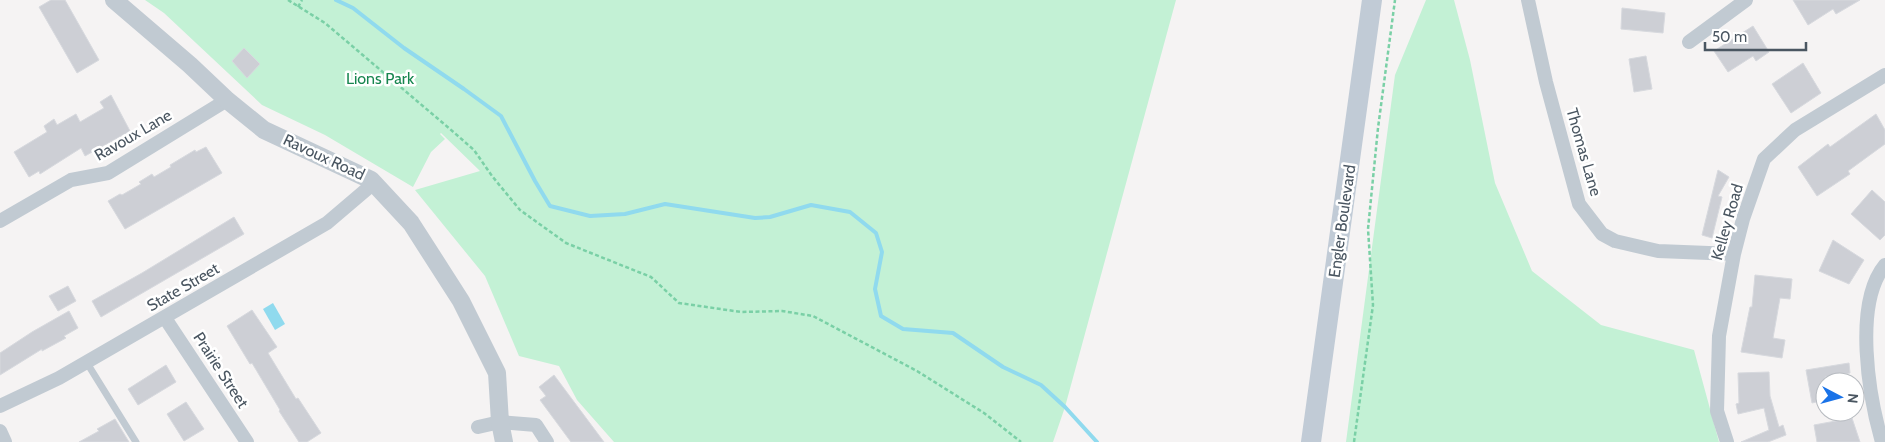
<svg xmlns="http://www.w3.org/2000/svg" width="1885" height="442" viewBox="0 0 1885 442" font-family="Cabin,sans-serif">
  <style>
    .green { fill: #c3f1d5 }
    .water { fill: #90daee }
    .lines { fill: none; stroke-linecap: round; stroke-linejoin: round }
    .stream { stroke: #90daee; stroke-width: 4 }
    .building { fill: #cdcfd5; stroke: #d7d9de }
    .path { stroke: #7ad0a6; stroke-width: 2.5; stroke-dasharray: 4 2.5; stroke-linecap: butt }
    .service { stroke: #c1cad2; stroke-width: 7 }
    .minor { stroke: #c1cad2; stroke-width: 14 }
    .tertiary { stroke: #c1cad2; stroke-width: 18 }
    .secondary { stroke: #c1cbd6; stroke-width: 20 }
    .labels { text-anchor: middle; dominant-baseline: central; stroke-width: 5; stroke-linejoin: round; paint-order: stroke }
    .park-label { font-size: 16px; fill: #17864f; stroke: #fff }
    .street-label { font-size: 16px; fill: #4a5661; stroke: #fff }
  </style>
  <rect width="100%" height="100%" fill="#f5f3f3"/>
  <path class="green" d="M145 0H1176L1065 407 1053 442H614L577 400 559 366 519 356 485 276 415 190 480 171 441 133 440 134 445 139 431 152 413 187 325 135 262 105 164 13Z
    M1426 0H1454L1470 60 1495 183 1532 271 1601 325 1694 350 1719 442H1346L1395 75Z"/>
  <path class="water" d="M273 303 285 324 275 330 263 309Z"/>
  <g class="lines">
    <path class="stream" d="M336 0 353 8 404 48 464 89 501 116 535 181 550 206 590 216 625 214 665 204 755 218 770 217 811 205 850 212 876 233 882 252 875 289 881 316 903 329 953 333 1003 367 1041 385 1065 407 1097 442"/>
  </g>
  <path class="building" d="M51 0H65L99 60 77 73 39 7Z
    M1793 0H1860L1836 14 1833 9 1808 25Z
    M1622 8 1665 13 1663 33 1621 29Z
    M1753 26 1769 52 1756 61 1753 56 1728 72 1714 51Z
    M244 48 260 64 247 78 232 61Z
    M1646 56 1652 89 1634 92 1629 59Z
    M1803 63 1821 93 1791 113 1772 84Z
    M111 95 130 131 85 156 81 148 40 174 39 171 29 177 14 152 47 132 44 126 54 119 57 125 76 114 80 122 104 108 100 102Z
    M1876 114 1885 130V144L1848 171 1850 174 1817 196 1798 167 1828 144 1830 147Z
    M206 147 222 173 125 229 108 201 120 194 122 195 141 184 139 182 152 174 154 177 171 167 170 165 195 150 196 152Z
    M1718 170 1729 177 1718 196 1722 197 1712 238 1702 235Z
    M1872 190 1885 202V235L1880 240 1851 214Z
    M234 217 244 234 101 317 92 301 142 273Z
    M1833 240 1864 260 1849 284 1819 271Z
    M1755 275 1792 279 1790 299 1780 298 1773 338 1785 340 1782 358 1741 352 1750 307H1752Z
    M68 286 76 301 58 311 49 296Z
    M252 310 277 347 268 353 296 399 298 398 321 433 307 442H299L279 411 280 410 252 363 250 364 227 326Z
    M69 311 78 328 64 336 66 338 42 351V349L0 375V353L32 332Z
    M1849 363 1850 373 1825 377V400L1812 403 1806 370Z
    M166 365 176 382 138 405 128 389Z
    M1769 372 1770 396 1779 427 1783 425 1786 435 1768 442H1741L1769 430 1764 408 1738 414 1736 404 1739 403 1738 373Z
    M554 375 604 442H571L540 400 546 396 539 387Z
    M186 402 204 429 184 441 167 414Z
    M1852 418 1860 442H1817L1814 425Z
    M115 419 129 442H79L99 431 97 429Z"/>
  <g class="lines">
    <path class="path" d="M288 0 325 23 450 129 474 150 492 176 520 210 566 243 651 277 679 303 741 312 782 311 813 316 917 371 984 413 1021 442
      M298 7 302 0
      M1354 442 1373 305 1368 229 1378 128 1395 0"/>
    <path class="service" d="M87 363 136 442"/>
    <path class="minor" d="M1528 0 1546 82 1579 204 1602 234 1615 241 1658 251 1734 254
      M1689 42 1746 0
      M0 221 71 180 108 173 227 100
      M165 318 247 442
      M0 406 59 378 327 223 374 183
      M478 427 500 422 536 425 547 442
      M0 431 5 442
      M1727 442 1717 411 1719 336 1734 254 1743 219 1764 159 1795 130 1885 75
      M1882 442C1869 397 1853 304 1885 265"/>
    <path class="tertiary" d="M114 0 190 65 227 100 264 130 371 180 411 223 461 301 497 373 500 422 504 442"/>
    <path class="secondary" d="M1311 442 1372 0"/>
  </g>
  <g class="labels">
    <g class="park-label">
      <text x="380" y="78">Lions Park</text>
    </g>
    <g class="street-label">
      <text transform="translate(133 135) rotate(-30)">Ravoux Lane</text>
      <text transform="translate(1584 152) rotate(74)">Thomas Lane</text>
      <text transform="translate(324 157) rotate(25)">Ravoux Road</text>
      <text transform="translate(1342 221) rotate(-82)">Engler Boulevard</text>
      <text transform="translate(1727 222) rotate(-74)">Kelley Road</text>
      <text transform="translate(183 287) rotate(-30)">State Street</text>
      <text transform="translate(221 370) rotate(57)">Prairie Street</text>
    </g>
  </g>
  <g transform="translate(1840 397) rotate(96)"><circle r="24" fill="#ffffff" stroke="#b7bbc0"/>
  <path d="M0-4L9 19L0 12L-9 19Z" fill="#1a73e8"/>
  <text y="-8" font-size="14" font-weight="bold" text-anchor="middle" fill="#4a5661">N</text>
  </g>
  <path d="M1705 42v8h101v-8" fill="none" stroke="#4a5661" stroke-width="2.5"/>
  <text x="1712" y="42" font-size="15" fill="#4a5661" stroke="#ffffff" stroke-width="4" paint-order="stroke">50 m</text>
</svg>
